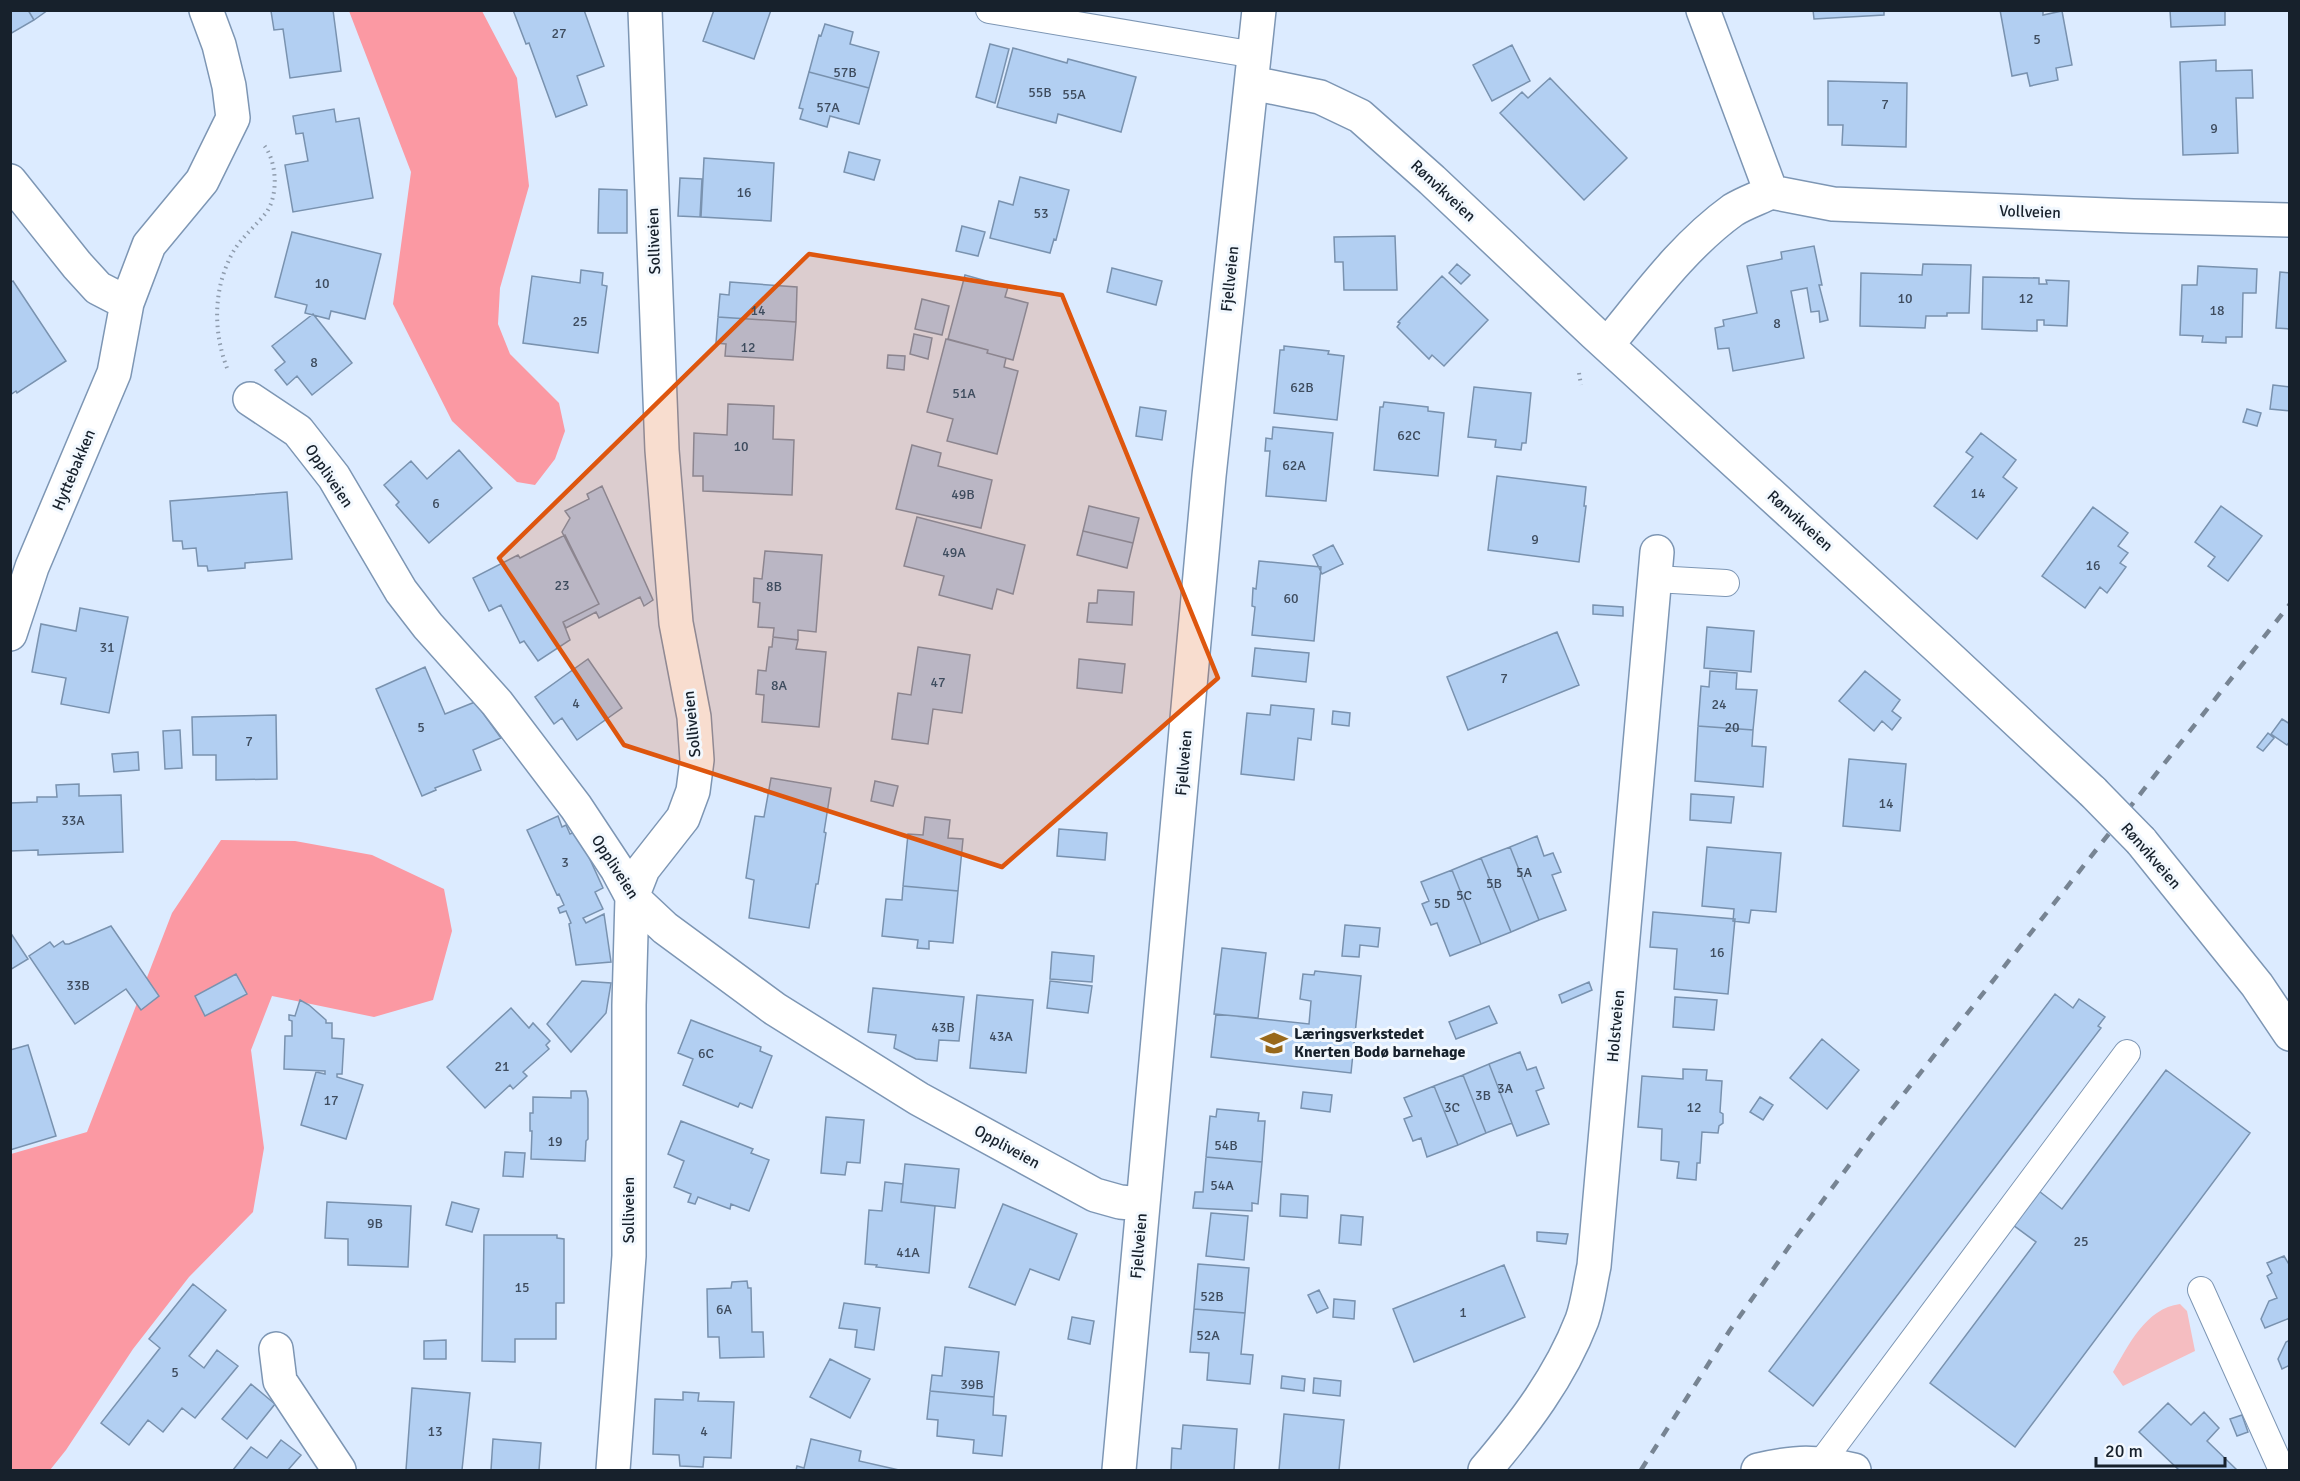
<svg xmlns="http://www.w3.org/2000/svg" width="2300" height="1481" viewBox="0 0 2300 1481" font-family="Signika,sans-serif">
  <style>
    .green { fill: #f5bdc1 }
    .forest { fill: #fb99a3 }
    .building { fill: #b2cff2; stroke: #7992af; stroke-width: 1.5 }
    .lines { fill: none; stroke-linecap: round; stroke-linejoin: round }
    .service-casing { stroke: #7d96b4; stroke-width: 28 }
    .minor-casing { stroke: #7d96b4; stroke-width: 36 }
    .path { stroke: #8f9cad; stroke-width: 4; stroke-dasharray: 1.5 4.5; stroke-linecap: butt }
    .service { stroke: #fff; stroke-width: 26 }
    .minor { stroke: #fff; stroke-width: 33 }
    .rail { stroke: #778493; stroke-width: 4.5; stroke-dasharray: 10 10; stroke-linecap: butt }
    .minor-bridge-casing { stroke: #7d96b4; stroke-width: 36; stroke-linecap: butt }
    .minor-bridge { stroke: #fff; stroke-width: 33 }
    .marked { fill: #de560e; fill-opacity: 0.2; stroke: #de560e; stroke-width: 4.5; stroke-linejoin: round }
    .labels { text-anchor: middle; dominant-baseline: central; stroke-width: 6; stroke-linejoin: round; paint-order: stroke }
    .number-label { font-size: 14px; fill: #3e4c5e }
    .street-label { font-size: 16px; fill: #17212c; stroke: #f2f8fe }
    .poi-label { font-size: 16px; font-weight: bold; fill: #17212c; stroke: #f2f8fe; text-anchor: start }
  </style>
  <rect width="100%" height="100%" fill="#dcebff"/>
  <path class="green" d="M2180 1304 2187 1311 2195 1351 2123 1386 2113 1372C2128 1346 2146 1308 2180 1304Z"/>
  <path class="forest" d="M349 11H482L517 78 529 186 500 288 498 324 510 354 559 403 565 431 555 459 535 485 517 482 452 421 393 304 411 172Z
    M221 840 295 841 372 855 444 889 452 931 433 1000 374 1017 272 996 251 1050 264 1148 253 1212 189 1277 133 1349 66 1450 50 1470H11V1154L87 1132 172 913Z"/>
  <path class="building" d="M10 10H28L34 20 10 34Z
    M28 10H48L34 20Z
    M333 10 341 71 290 78 283 29 274 30 271 11Z
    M513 10H584L604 66 577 76 587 105 556 117 529 43 526 44Z
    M714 10H771L754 59 703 41Z
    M1813 10H1884V15L1814 19Z
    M2000 10H2043V15L2062 11 2072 65 2056 68 2058 80 2030 86 2027 73 2012 76Z
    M2170 10H2225V25L2171 27Z
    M825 24 853 32 850 44 879 52 869 88 809 72 819 35 821 36Z
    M990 44 1009 49 995 103 976 97Z
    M1512 45 1530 81 1492 101 1473 65Z
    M1013 48 1067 63 1068 59 1136 77 1121 132 1058 114 1056 123 997 107Z
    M2216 60V71L2252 70 2253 98H2236L2238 153 2183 155 2180 62Z
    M809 72 869 88 859 124 830 116 827 127 800 119 803 109 799 108Z
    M1550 78 1627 158 1584 200 1500 113 1522 92 1528 98Z
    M1828 81 1907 83 1906 147 1842 145 1843 125H1828Z
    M334 109 336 122 359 118 373 198 293 212 285 165 308 161 303 133 296 134 293 116Z
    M849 152 880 160 874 180 844 172Z
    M704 158 774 163 771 221 701 217Z
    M1020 177 1069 190 1056 240 1054 239 1050 253 990 238 999 201 1013 205Z
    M680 178 702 179 700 217 678 216Z
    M599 189 627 190V233H598Z
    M962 226 985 232 978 256 956 251Z
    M292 232 381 254 365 319 331 311 329 319 305 313 307 305 275 297Z
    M1395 236 1397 290H1344L1343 262H1335L1334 237Z
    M1814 246 1822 285H1819L1828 320 1820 322 1819 311 1811 312 1807 288 1791 291 1804 358 1733 371 1729 348 1718 349 1715 328 1724 326 1723 320 1757 313 1747 266 1782 259 1781 252Z
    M1457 264 1470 275 1461 284 1449 273Z
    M1923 264 1971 265 1969 313H1947V316H1926L1925 328 1860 326 1861 273 1922 275Z
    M2198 266 2257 269 2256 293H2243L2242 337H2226V343L2202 342 2203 336 2180 335 2182 285H2197Z
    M1112 268 1162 281 1156 305 1107 292Z
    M581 270 603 273 602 285 607 286 598 353 523 343 532 276 580 283Z
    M2280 272 2290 273V329L2276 328Z
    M965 275 1008 287 1005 297 1028 303 1013 360 987 353 988 350 948 339Z
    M1442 276 1488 320 1444 366 1432 355 1429 359 1397 327 1400 323 1398 322Z
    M1983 277 2039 278V284H2047L2046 280 2069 281 2067 326 2044 325V320H2037V331L1982 329Z
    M13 281 66 361 17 393 16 391 10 395V283Z
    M730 282 797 287 796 322 718 317 720 294 729 295Z
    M922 299 949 306 942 335 915 329Z
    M313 314 352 363 312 395 297 376 287 385 275 370 285 362 272 346Z
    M718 317 796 322 793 360 725 356 726 344 716 343Z
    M914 334 932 338 928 359 910 354Z
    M946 339 988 350 987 353 1006 358 1004 367 1018 371 997 454 947 441 953 419 927 412Z
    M1284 346 1329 351 1328 354 1344 356 1337 420 1274 413 1280 350H1284Z
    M888 355 905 356 904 370 887 368Z
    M2273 385 2290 387V411L2270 409Z
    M1474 387 1531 393 1526 443H1522L1521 450 1495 447 1496 440 1468 437Z
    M1384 402 1428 407V411L1444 413 1438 476 1374 470 1380 407H1383Z
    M728 404 774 406 773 439 794 440 792 495 703 491V476H693L694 433 727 435Z
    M1140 407 1166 411 1162 440 1136 436Z
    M2247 409 2261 413 2257 426 2243 422Z
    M1273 427 1333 433 1326 501 1266 496 1270 451H1265L1266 438 1272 439Z
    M1981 433 2016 460 2003 477 2017 488 1977 539 1934 506 1973 457 1966 452Z
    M912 445 941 453 938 466 992 480 981 528 896 509Z
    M459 450 492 488 429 543 396 505 399 502 384 485 411 461 427 479Z
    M1497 476 1586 487 1584 506H1586L1579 562 1488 550Z
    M602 486 653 600 644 606 640 597 599 618 596 612 566 628 563 622 599 604 562 532 570 518 565 511 589 499 587 494Z
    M287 492 292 559 245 563V568L208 571 207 566H198L196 548 183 549 182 541H173L170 501Z
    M1089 506 1139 518 1133 543 1083 531Z
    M2221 506 2262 536 2228 581 2208 566 2215 557 2195 542Z
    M2093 507 2128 533 2118 546 2128 553 2120 563 2126 567 2107 593 2100 587 2085 608 2042 576Z
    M917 517 1025 545 1013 594 997 589 992 609 939 595 944 576 904 566Z
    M1083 531 1133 543 1127 568 1077 555Z
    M565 535 599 604 563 622 570 640 538 661 524 641 520 643 501 605 489 611 473 578 518 555 520 558Z
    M1333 545 1343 564 1322 574 1313 555Z
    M765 551 822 555 816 632 798 630V640L773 637 774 628 758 627 760 603 753 602 754 578 762 579Z
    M1259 561 1321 567 1314 641 1252 635 1255 607 1252 606 1253 588 1256 589Z
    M1098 590 1134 592 1132 625 1087 622 1089 603H1097Z
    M1593 605 1623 607V616L1593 614Z
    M80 608 128 617 109 713 61 704 66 678 32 672 41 624 76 631Z
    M1707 627 1754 631 1751 672 1704 668Z
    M1557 632 1579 685 1468 730 1447 677Z
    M773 637 798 640 796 649 826 652 819 727 762 722 764 695 756 694 758 670 766 671 769 647H772Z
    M918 647 970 655 962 713 933 709 928 744 892 739 898 693 911 695Z
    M1255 648 1309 653 1306 682 1252 676Z
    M588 659 622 708 577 740 562 718 554 724 535 697Z
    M1079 659 1125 664 1122 693 1077 688Z
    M425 667 445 714 475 702 501 738 473 750 481 770 435 788 436 790 422 796 376 689Z
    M1710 671 1737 673 1736 689 1757 690 1753 730 1698 726 1701 686 1709 687Z
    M1865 671 1900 700 1892 711 1901 718 1892 730 1882 721 1874 731 1839 701Z
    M1271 705 1314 709 1311 740 1298 738 1294 780 1241 774 1247 713 1270 715Z
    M1333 711 1350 713 1349 726 1332 724Z
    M276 715 277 779 216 780V755H193L192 717Z
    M2282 719 2290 724V741L2287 745 2271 734Z
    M1698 726 1753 730 1752 746 1766 747 1763 787 1695 781Z
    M180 730 182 768 165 769 163 731Z
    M2268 733 2274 738 2263 751 2257 747Z
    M138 752 139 770 114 772 112 754Z
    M1849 759 1906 764 1900 831 1843 826Z
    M771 778 831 788 824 832 826 833 818 884H816L809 928 749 918 754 880 746 878 755 816 764 817Z
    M875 781 898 786 893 806 871 801Z
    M79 784V796L121 795 123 852 38 855V850L10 851V803L37 802V797H57L56 785Z
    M1691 794 1734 797 1731 823 1690 820Z
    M558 816 562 827 566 825 570 834 577 831 603 888 595 892 603 909 583 918 586 923 604 914 611 962 576 965 569 924 571 923 566 911 560 913 558 908 564 905 559 894 557 895 527 830Z
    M925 817 950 820 948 838 963 839 958 891 903 886 908 834 923 835Z
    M1059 829 1107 833 1105 860 1057 856Z
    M1537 836 1544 856 1553 853 1561 872 1552 875 1566 910 1539 920 1510 847Z
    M1510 847 1539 920 1511 932 1481 858Z
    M1707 847 1781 853 1776 912 1751 910 1749 923 1733 921 1734 909 1702 906Z
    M1481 858 1511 932 1481 944 1452 870Z
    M1452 870 1481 944 1450 956 1437 923 1431 925 1422 904 1429 901 1421 882Z
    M903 886 958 891 953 943 929 941V949L917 948 918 940 882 936 886 899 902 900Z
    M1653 912 1735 919 1728 994 1674 989 1677 949 1650 947Z
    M1345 925 1380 928 1378 947 1360 945 1359 957 1342 956Z
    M111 926 159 996 141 1010 126 989 75 1024 29 956 50 942 54 947 63 941 65 944H69Z
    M10 932 28 959 10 970Z
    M1222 948 1266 953 1258 1018 1214 1014Z
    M1052 952 1094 956 1092 982 1050 979Z
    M1315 971 1361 976 1351 1073 1211 1057 1216 1014 1309 1024 1311 1001 1300 999 1303 974 1314 975Z
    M236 974 247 994 205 1016 195 996Z
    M582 981 611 983 606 1013 571 1052 547 1024Z
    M1050 981 1092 986 1088 1013 1047 1008Z
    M1589 982 1592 990 1562 1003 1559 995Z
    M873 988 964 997 959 1041 939 1040 937 1061 916 1059 894 1048 896 1035 868 1032Z
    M2055 994 2073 1008 2079 999 2105 1017 2098 1026 2101 1028 1813 1406 1769 1371Z
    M977 995 1033 1000 1026 1073 970 1068Z
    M1675 997 1717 1000 1714 1030 1673 1027Z
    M300 1000 309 1005 326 1020V1023H332V1038L344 1039 342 1074H337V1077L363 1085 346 1139 301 1125 316 1072 325 1074V1071L284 1069 285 1036H292V1021L289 1020V1015L295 1016Z
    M1489 1006 1497 1023 1456 1039 1449 1022Z
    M511 1008 529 1028 533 1023 550 1041 546 1045 549 1049 523 1072 527 1076 513 1089 510 1085 485 1108 447 1067Z
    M691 1020 761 1047 760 1051 772 1056 752 1108 740 1103 738 1107 683 1085 693 1059 678 1053Z
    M1822 1039 1859 1070 1827 1109 1790 1078Z
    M28 1045 56 1136 10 1150V1050Z
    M1520 1052 1527 1070 1536 1067 1544 1088 1536 1091 1549 1124 1517 1136 1489 1064Z
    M1489 1064 1512 1123 1486 1133 1463 1075Z
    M1683 1069 1707 1070 1706 1080 1722 1081 1720 1112 1723 1114V1123L1719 1126 1718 1133 1702 1132 1700 1163H1697L1696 1180 1677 1178 1679 1162 1661 1160 1662 1129 1638 1127 1642 1076 1683 1079Z
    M2166 1070 2250 1133 2015 1447 1930 1383 2036 1242 2009 1222 2035 1188 2062 1209Z
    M1463 1075 1486 1133 1458 1145 1434 1086Z
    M1434 1086 1458 1145 1427 1157 1421 1138 1413 1141 1404 1119 1412 1116 1404 1098Z
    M571 1091H586L588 1099V1139L586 1141 585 1161 531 1159 532 1131H530V1113H533V1097L571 1098Z
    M1303 1092 1332 1095 1330 1112 1301 1108Z
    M1760 1097 1773 1105 1763 1120 1750 1112Z
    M1217 1109 1259 1113 1258 1121H1265L1262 1162 1206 1157 1210 1116 1216 1117Z
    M826 1117 864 1120 860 1163 847 1162 845 1175 821 1173Z
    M681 1121 753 1149 751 1153 769 1160 749 1211 731 1204 730 1209 698 1197 695 1204 688 1202 691 1194 674 1187 684 1161 668 1154Z
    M505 1152 525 1153 523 1177 503 1176Z
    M1206 1157 1262 1162 1258 1204 1252 1203V1211L1193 1208 1195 1192H1203Z
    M905 1164 959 1169 955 1208 901 1202Z
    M885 1182 903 1184 901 1202 935 1206 929 1273 876 1267 877 1265 865 1264 869 1210 882 1211Z
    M1281 1194 1308 1196 1307 1218 1280 1216Z
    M327 1202 411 1206 408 1267 348 1265V1239L325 1238Z
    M452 1202 479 1209 472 1232 446 1225Z
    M1003 1204 1077 1234 1059 1280 1030 1269 1015 1305 969 1287Z
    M1211 1213 1248 1216 1244 1260 1206 1256Z
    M1341 1215 1363 1217 1361 1245 1339 1243Z
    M1537 1232 1568 1234 1566 1244 1537 1241Z
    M484 1235H557V1238L564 1239V1303H556V1339H515V1362L482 1361Z
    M2284 1256 2290 1266V1318L2265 1328 2261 1319 2269 1301 2277 1298 2267 1276 2272 1273 2267 1263Z
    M1198 1264 1249 1268 1245 1313 1194 1309Z
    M1504 1265 1525 1317 1414 1362 1393 1309Z
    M747 1281 748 1288H751L752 1332H763L764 1357 720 1358 719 1337H708L707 1289 731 1288 732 1282Z
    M193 1284 226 1310 189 1356 204 1368 217 1350 238 1366 195 1418 182 1408 163 1432 148 1420 129 1445 101 1423 160 1348 149 1339Z
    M1319 1290 1328 1308 1317 1313 1308 1295Z
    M1334 1299 1355 1301 1354 1319 1333 1317Z
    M844 1303 880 1308 874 1350 855 1347 857 1330 839 1328Z
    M1194 1309 1245 1313 1241 1354 1253 1355 1250 1384 1207 1380 1209 1353 1190 1352Z
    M1072 1317 1094 1321 1090 1344 1068 1339Z
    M446 1340V1359H424V1341Z
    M2290 1340V1365L2282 1369 2278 1359 2286 1342Z
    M945 1347 999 1352 994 1397 930 1391 932 1375 942 1376Z
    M830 1359 870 1379 850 1418 810 1397Z
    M1282 1376 1305 1379 1304 1391 1281 1388Z
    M1314 1378 1341 1381 1340 1396 1313 1393Z
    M251 1384 275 1404 247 1439 222 1419Z
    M412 1388 470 1393 462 1470H406Z
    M930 1391 994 1397 993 1415 1006 1416 1002 1456 973 1453 974 1440 937 1436 938 1420 927 1419Z
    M683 1392 699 1393 698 1401 734 1402 731 1458 704 1457 703 1467 680 1466 679 1455 653 1454 655 1399 683 1400Z
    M2168 1403 2191 1425 2204 1412 2219 1428 2207 1441 2237 1470H2179L2139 1432Z
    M1284 1414 1344 1420 1339 1470H1279Z
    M2242 1415 2248 1432 2237 1436 2230 1419Z
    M1183 1425 1237 1429 1234 1470H1171L1172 1448 1181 1449Z
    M493 1439 541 1443 539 1470H491Z
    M811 1439 861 1451 859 1461 899 1470H796L797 1466 804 1468Z
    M281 1440 301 1455 288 1470H233L251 1447 267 1458Z"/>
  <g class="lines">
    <defs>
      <path id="service" d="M989 10 1255 55
        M1655 579 1726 583
        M2201 1290 2282 1470
        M1821 1463 2127 1053"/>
      <path id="minor" d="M1703 10 1771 192 1833 204 2133 216 2290 220
        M1252 83 1320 97 1360 116 1432 180 1595 334 1942 651 2093 792
        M10 181 77 265 98 288 127 303
        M1607 345C1646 298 1683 246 1733 210 1744 203 1759 198 1771 192
        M250 399 298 431 334 477 401 591 428 626 497 703 576 807 617 869 632 897 665 928 775 1009 919 1099 1095 1195 1120 1202 1142 1204
        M10 634 32 567 114 373 127 303 149 245 202 181 233 118 229 86 219 45 206 10
        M2141 841 2257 985 2290 1034
        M276 1349 280 1381 339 1470
        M613 1470 629 1256V1005L632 897 643 869 683 818 693 791 697 760 694 717 676 623 662 450 645 10
        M1119 1470 1209 476 1259 10
        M1485 1470C1524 1424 1560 1377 1582 1320 1588 1303 1590 1284 1594 1266L1657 552
        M1758 1470C1798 1461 1814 1461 1854 1470"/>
    </defs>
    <use href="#service" class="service-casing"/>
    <use href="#minor" class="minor-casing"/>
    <path class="path" d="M227 368C214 334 213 294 229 260 237 241 253 229 266 213 279 195 277 160 263 144
      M1579 373 1581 385"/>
    <use href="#service" class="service"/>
    <use href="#minor" class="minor"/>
    <path class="rail" d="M1641 1470 1730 1330 1798 1234 1873 1133 2290 604"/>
    <defs>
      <path id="minor-bridge" d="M2093 792 2141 841"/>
    </defs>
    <use href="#minor-bridge" class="minor-bridge-casing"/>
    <use href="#minor-bridge" class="minor-bridge"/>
  </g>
  <path class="marked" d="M809 254 1062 295 1218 678 1002 867 624 745 499 558Z"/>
  <defs>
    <symbol id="school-bare" viewBox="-9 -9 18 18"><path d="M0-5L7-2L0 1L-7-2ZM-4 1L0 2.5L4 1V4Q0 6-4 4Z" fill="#98681a" stroke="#f2f8fe" stroke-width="2.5" paint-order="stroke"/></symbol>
  </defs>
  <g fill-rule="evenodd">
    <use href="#school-bare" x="1255" y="1024" width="38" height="38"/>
  </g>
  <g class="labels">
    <g class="number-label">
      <text x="559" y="33">27</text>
      <text x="2037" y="39">5</text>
      <text x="845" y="72">57B</text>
      <text x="1040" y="92">55B</text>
      <text x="1074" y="94">55A</text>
      <text x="1885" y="104">7</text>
      <text x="828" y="107">57A</text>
      <text x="2214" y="128">9</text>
      <text x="744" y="192">16</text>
      <text x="1041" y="213">53</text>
      <text x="322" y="283">10</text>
      <text x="1905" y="298">10</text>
      <text x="2026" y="298">12</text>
      <text x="758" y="310">14</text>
      <text x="2217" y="310">18</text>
      <text x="580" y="321">25</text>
      <text x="1777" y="323">8</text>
      <text x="748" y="347">12</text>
      <text x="314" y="362">8</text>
      <text x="1302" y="387">62B</text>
      <text x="964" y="393">51A</text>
      <text x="1409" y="435">62C</text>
      <text x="741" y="446">10</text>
      <text x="1294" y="465">62A</text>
      <text x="1978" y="493">14</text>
      <text x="963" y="494">49B</text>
      <text x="436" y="503">6</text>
      <text x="1535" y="539">9</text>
      <text x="954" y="552">49A</text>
      <text x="2093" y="565">16</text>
      <text x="562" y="585">23</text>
      <text x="774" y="586">8B</text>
      <text x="1291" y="598">60</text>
      <text x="107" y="647">31</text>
      <text x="1504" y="678">7</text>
      <text x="938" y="682">47</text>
      <text x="779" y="685">8A</text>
      <text x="576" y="703">4</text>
      <text x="1719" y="704">24</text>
      <text x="421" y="727">5</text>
      <text x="1732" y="727">20</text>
      <text x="249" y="741">7</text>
      <text x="1886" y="803">14</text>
      <text x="73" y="820">33A</text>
      <text x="565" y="862">3</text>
      <text x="1524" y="872">5A</text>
      <text x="1494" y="883">5B</text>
      <text x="1464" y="895">5C</text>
      <text x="1442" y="903">5D</text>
      <text x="1717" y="952">16</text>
      <text x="78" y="985">33B</text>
      <text x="943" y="1027">43B</text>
      <text x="1001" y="1036">43A</text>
      <text x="706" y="1053">6C</text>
      <text x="502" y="1066">21</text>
      <text x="1505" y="1088">3A</text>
      <text x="1483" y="1095">3B</text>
      <text x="331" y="1100">17</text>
      <text x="1452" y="1107">3C</text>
      <text x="1694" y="1107">12</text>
      <text x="555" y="1141">19</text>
      <text x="1226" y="1145">54B</text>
      <text x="1222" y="1185">54A</text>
      <text x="375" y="1223">9B</text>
      <text x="2081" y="1241">25</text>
      <text x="908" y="1252">41A</text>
      <text x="522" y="1287">15</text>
      <text x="1212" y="1296">52B</text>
      <text x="724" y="1309">6A</text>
      <text x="1463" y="1312">1</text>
      <text x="1208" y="1335">52A</text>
      <text x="175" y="1372">5</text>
      <text x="972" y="1384">39B</text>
      <text x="435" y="1431">13</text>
      <text x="704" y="1431">4</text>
    </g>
    <g class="street-label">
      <text transform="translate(1443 191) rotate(43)">Rønvikveien</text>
      <text transform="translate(2030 212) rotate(2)">Vollveien</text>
      <text transform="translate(654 241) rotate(-92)">Solliveien</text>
      <text transform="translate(1230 279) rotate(-84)">Fjellveien</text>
      <text transform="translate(74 470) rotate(-67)">Hyttebakken</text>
      <text transform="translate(329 476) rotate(56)">Oppliveien</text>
      <text transform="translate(1800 521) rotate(42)">Rønvikveien</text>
      <text transform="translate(692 724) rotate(-96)">Solliveien</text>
      <text transform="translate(1184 763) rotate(-85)">Fjellveien</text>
      <text transform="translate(2151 856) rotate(49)">Rønvikveien</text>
      <text transform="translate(615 867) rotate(57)">Oppliveien</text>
      <text transform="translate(1616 1026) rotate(-85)">Holstveien</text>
      <text transform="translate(1007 1147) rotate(29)">Oppliveien</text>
      <text transform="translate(629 1210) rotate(-90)">Solliveien</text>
      <text transform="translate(1139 1246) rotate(-85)">Fjellveien</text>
    </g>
    <g class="poi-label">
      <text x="1294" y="1034">Læringsverkstedet<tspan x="1294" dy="18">Knerten Bodø barnehage</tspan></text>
    </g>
  </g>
  <rect width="2300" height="1481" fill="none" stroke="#17212c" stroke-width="24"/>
  <path d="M2096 1457v9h129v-9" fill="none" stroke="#17212c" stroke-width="3"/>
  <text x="2105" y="1457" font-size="18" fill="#17212c" stroke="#f2f8fe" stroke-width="4.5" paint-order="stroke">20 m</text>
</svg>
